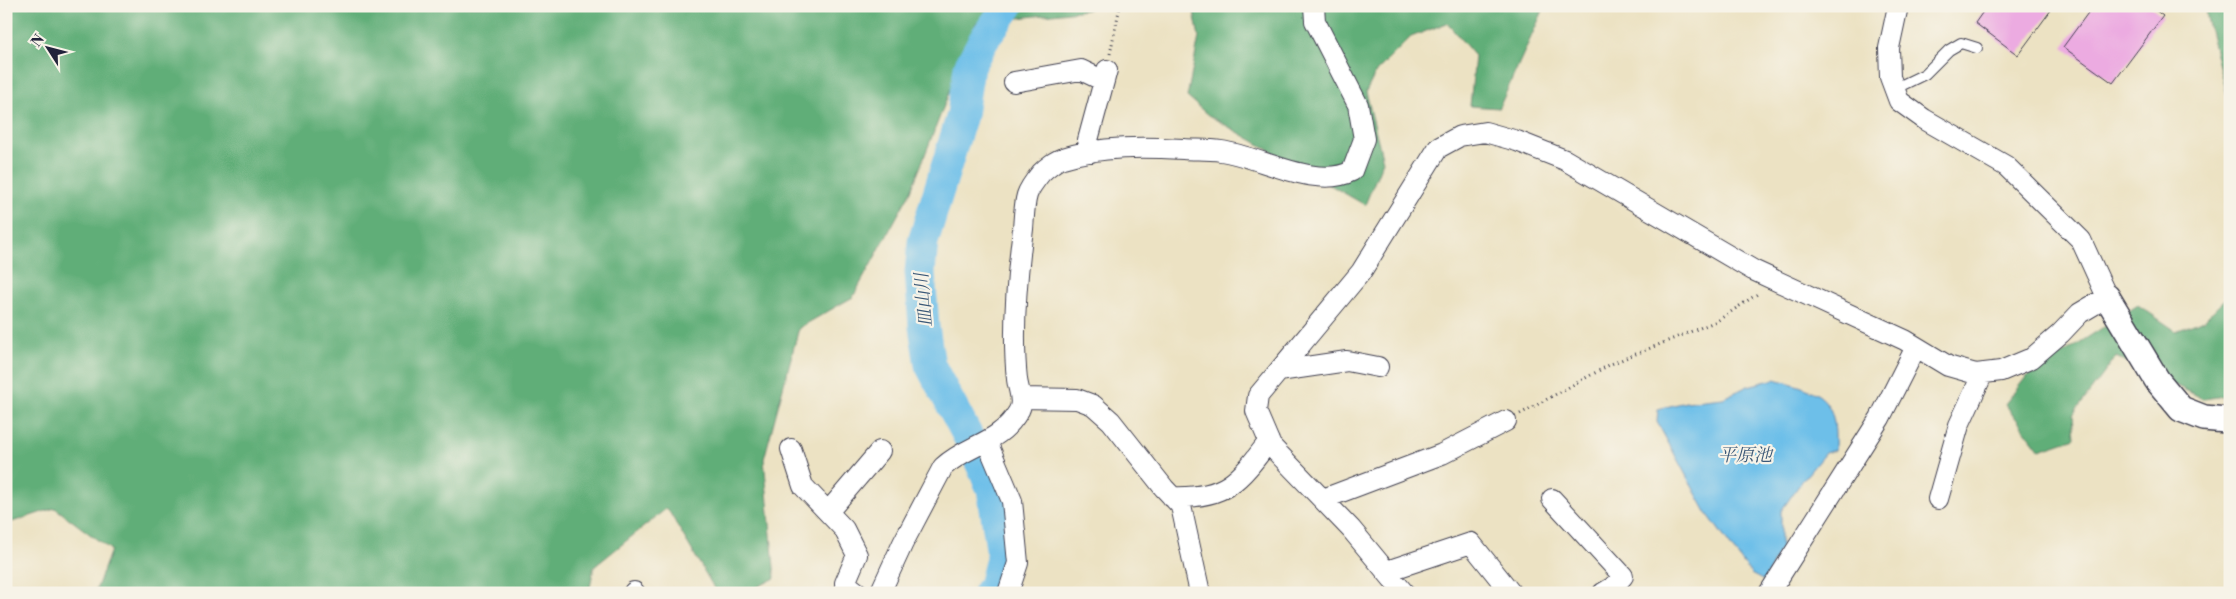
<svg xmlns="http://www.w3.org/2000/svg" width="2236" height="599" viewBox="0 0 2236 599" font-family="'Libre Bodoni','Noto Serif JP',serif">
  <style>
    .forest { fill: #60ae78; stroke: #41685a }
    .water { fill: #6dbfe9; stroke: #487092 }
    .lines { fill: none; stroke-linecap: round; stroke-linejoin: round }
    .river { stroke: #6dbfe9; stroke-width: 31 }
    .building { fill: #ecabe1 }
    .service-casing { stroke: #403f4f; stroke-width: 12 }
    .minor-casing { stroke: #403f4f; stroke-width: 22 }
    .tertiary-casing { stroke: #403f4f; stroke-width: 28 }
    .path { stroke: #403f4f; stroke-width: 3; stroke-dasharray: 1 4; stroke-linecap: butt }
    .service { stroke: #fff; stroke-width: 10 }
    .minor { stroke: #fff; stroke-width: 20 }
    .tertiary { stroke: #fff; stroke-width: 25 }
    .labels { text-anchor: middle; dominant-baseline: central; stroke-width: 4.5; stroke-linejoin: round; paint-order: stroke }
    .water-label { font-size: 18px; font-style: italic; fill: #3c5978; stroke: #f7f3e8 }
  </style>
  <rect width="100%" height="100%" fill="#f7f3e8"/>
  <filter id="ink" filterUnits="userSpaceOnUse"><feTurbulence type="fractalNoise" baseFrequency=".02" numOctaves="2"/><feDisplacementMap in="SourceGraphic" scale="10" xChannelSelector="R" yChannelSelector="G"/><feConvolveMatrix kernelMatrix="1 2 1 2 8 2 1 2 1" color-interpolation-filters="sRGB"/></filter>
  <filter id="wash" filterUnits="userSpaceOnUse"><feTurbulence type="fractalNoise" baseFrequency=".0096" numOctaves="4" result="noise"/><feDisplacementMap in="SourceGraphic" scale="20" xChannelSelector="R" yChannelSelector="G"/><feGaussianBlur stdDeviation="1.12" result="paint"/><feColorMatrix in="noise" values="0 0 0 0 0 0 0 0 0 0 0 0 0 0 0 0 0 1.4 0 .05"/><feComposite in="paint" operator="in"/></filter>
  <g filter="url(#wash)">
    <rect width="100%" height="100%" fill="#ece2c3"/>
    <path class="forest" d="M6 6H1094L1086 10 976 23 911 191 853 297 799 328 764 459 775 578 746 593H717L667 508 594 567 589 593H95L111 550 55 508 6 524Z
      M1187 6H1545L1499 108 1470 106 1475 56 1447 23 1411 37 1376 72 1366 92 1383 161 1365 205 1208 115 1187 97 1199 37 1194 12Z
      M2206 6H2230V110L2207 18Z
      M2230 294V395L2204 399 2116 357 2073 415 2075 438 2040 450 2005 404 2026 377 2138 305 2176 331 2204 320Z"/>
    <path class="water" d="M1775 379C1823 392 1837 397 1835 450L1825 453 1802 481 1781 511V548L1764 581 1751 574 1706 512 1657 422 1658 409 1686 402 1723 398 1748 386Z"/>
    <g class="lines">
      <path class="river" d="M988 593 994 586 1002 555 992 489 971 442 930 365 924 327 920 272 923 242 962 115 969 67 984 39 1008 6"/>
    </g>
    <g id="blocks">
      <path class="building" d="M1987 6H2054L2018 55 1975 23Z
        M2093 6H2150L2163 16 2113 83 2063 47Z"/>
    </g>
  </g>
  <g filter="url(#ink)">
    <use href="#blocks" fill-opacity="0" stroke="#403f4f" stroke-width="1"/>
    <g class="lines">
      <defs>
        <path id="service" d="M1894 89 1925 74 1949 50 1961 43 1977 48"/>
        <path id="minor" d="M1014 82 1081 70 1104 81
          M1091 152 1088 140 1107 70
          M1279 371 1347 361 1378 367
          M1021 398 1077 399 1093 405 1111 421 1164 488 1181 506 1200 593
          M987 442 1012 501 1018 563 1008 593
          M791 449 803 486 844 529 857 555 845 583 858 593
          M1172 497C1226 499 1239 481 1269 441
          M1323 499 1442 454 1506 421
          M1552 499 1623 576 1613 587 1603 593
          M1938 499 1959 425 1983 373
          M828 512 880 451
          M1387 571 1471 543 1511 593
          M634 592 635 593
          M880 593 903 543 943 467C968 444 999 444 1018 412 1025 402 1018 390 1017 379 1012 333 1017 275 1023 229 1024 218 1024 205 1027 195 1029 188 1037 178 1041 173 1046 168 1056 160 1063 158 1101 146 1144 147 1183 149 1195 150 1208 149 1221 151 1259 156 1316 190 1352 171L1364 139 1358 105 1315 21 1314 6
          M1404 593 1351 529 1271 446 1256 411 1258 396 1361 272 1438 148 1460 136 1485 132 1517 141 1565 160 1753 270 1905 340 1948 366 1976 374 2001 371 2032 358 2060 334 2080 313 2107 297 2081 240 2006 166 1924 119 1899 101 1890 77 1889 48 1898 6
          M1769 593 1880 418 1916 347"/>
        <path id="tertiary" d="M2107 297 2157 380 2181 409 2204 418 2226 420 2230 418"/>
      </defs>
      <use href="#service" class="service-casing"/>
      <use href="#minor" class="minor-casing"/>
      <use href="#tertiary" class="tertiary-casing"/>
      <path class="path" d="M1110 54 1120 6
        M1520 414 1611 364 1717 321 1759 293"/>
      <use href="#service" class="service"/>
      <use href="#minor" class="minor"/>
      <use href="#tertiary" class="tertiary"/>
    </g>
  </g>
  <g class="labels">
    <g class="water-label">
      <text transform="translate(924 300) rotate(-95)">皿山川</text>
      <text x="1745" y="455">平原池</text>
    </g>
  </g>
  <rect width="2236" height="599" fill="none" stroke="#f7f3e8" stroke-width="25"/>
  <g transform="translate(48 48) rotate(306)" stroke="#f7f3e8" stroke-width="4" paint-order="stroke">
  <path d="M0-4L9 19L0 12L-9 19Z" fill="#22223b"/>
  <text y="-8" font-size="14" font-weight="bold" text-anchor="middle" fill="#22223b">N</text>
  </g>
</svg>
